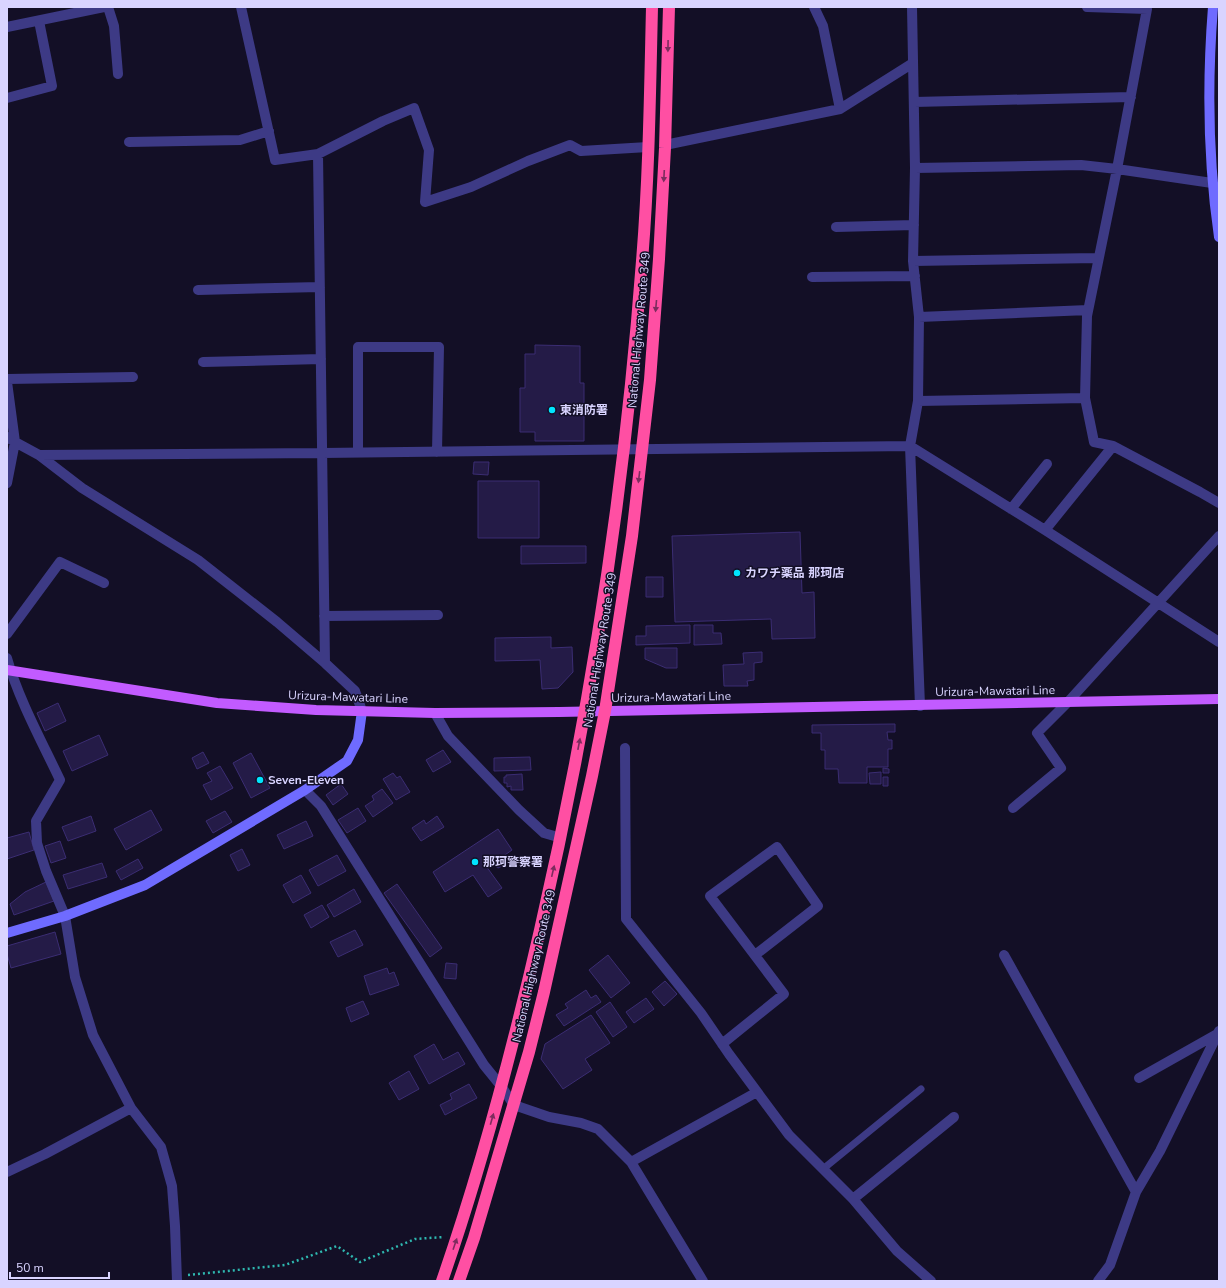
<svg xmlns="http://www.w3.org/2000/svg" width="1226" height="1288" viewBox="0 0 1226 1288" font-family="'Nunito Sans','Noto Sans JP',sans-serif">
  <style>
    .building { fill: #241b47; stroke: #3b2d73 }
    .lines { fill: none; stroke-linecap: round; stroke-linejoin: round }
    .path { stroke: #2fb8b0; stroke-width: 2.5; stroke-dasharray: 2 3; stroke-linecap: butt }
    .lane { stroke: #3d3a85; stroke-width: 7 }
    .street { stroke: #3d3a85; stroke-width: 10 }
    .secondary { stroke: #6f6bff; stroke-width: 10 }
    .primary { stroke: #c25bff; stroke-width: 10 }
    .highway { stroke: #ff4fa3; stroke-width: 12 }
    .oneway { fill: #7d2c5e }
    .poi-dot { fill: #00e5ff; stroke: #130f26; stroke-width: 1.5 }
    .labels { text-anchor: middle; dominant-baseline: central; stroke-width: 3; stroke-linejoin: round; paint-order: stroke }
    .street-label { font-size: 12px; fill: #d9d4ff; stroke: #130f26 }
    .poi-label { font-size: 12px; font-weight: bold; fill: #d9d4ff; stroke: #130f26; text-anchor: start }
  </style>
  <rect width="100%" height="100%" fill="#130f26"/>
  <path class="building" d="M535 345 580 346V383H584V441H535V432H520V388H525V354H535Z
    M474 462H489L488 475 473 474Z
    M478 481H539V538H478Z
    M800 532 802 593 814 592 815 638 772 639 771 619 675 622 672 536Z
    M521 546H586V563L521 564Z
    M646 577H663V597H646Z
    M690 625V643L636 645V636H646V626Z
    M694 625H713V633H721L722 644 694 645Z
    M551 637V648L572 647 573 672 558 688 542 689 540 660 495 661V638Z
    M645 648H677V668H666L645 659Z
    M762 652V662L754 663V680L747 681 748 686H724L723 665 744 664 743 653Z
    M58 703 66 721 45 731 37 713Z
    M895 724V732H887L888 740H892V749H888V767H867V783H839L838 769H825V750H821V733H812V725Z
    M99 735 108 755 72 771 63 751Z
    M443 750 451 762 433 772 426 760Z
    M203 752 209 763 197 769 192 758Z
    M251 753 270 788 251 798 233 763Z
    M530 757 531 770 494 771V758Z
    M220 766 233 788 211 800 203 785 212 781 207 773Z
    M883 768 889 769V773H883Z
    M881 772V784H870L869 773Z
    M393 773 397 778 400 776 410 792 396 800 383 779Z
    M522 774 523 790H511V786L507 787V783H504V777H506V775Z
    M883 777H888V786H883Z
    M341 784 348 794 333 805 326 795Z
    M382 789 393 803 373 817 365 806 374 800 372 796Z
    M358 808 366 821 347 833 338 820Z
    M151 810 162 830 126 850 114 829Z
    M225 811 232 822 213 833 206 821Z
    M91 816 96 831 68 841 62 827Z
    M437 816 444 827 421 841 412 828 424 820 426 824Z
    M306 821 313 836 284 849 277 835Z
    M498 829 512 850 502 857V866L498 868 491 863 486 866 502 888 488 897 473 875 445 892 433 872Z
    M29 832 34 850 7 859V838Z
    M60 841 66 858 51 863 45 846Z
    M242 849 250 865 238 871 230 855Z
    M337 855 346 871 318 886 309 870Z
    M138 859 143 868 121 880 116 871Z
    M102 863 107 877 68 889 63 875Z
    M301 875 311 893 293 903 283 885Z
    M46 882 54 901 14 915 10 904 25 892Z
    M397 884 442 948 430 957 384 893Z
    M354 889 361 902 334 917 327 905Z
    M322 905 329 917 311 928 304 915Z
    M355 930 363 945 338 957 330 942Z
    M55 932 61 954 11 968 7 954V946Z
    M608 955 630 983 611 998 589 970Z
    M446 963 457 964 456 979 444 978Z
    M387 968 389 974 394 972 399 985 370 995 364 976Z
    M665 981 677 994 664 1006 652 992Z
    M586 990 591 998 596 995 601 1002 564 1026 556 1015 568 1008 565 1004Z
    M646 998 654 1009 634 1023 626 1012Z
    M363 1001 369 1014 351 1022 346 1008Z
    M610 1002 627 1027 613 1037 596 1012Z
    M591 1015 610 1043 585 1059 592 1070 563 1089 541 1059 545 1044Z
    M434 1044 443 1060 458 1052 465 1064 429 1084 414 1056Z
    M409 1071 419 1089 399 1100 389 1083Z
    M469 1084 477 1098 445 1115 440 1105 452 1099 450 1094Z"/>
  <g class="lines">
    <path class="path" d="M188 1275 285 1265 337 1246 360 1262 415 1239 444 1237"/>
    <path class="lane" d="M823 1169 921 1089"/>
    <path class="street" d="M108 7 114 26 118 74
      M241 7 275 160 318 154 383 121 414 108 429 150 425 202 471 187 528 161 570 145 581 151 648 147
      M814 7 823 26 840 109
      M912 7 915 168 913 261 919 317 918 401 910 446 920 706
      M1087 7 1147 9 1117 169 1087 316 1085 398 1094 442 1113 446 1200 492 1219 503
      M7 27 104 7
      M7 98 52 86 39 21
      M914 102 1131 97
      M129 142 240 140 269 131
      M665 145 840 109 913 63
      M318 154 325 663
      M915 168 1081 165 1117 169 1212 183
      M836 227 914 225
      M913 261 1098 258
      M812 277 915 276
      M198 290 320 287
      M919 317 1088 310
      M203 362 321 359
      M7 379 133 377
      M7 382 15 442 7 483
      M918 401 1085 398
      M7 437 15 442 39 455 82 488 198 560 277 622 325 663 355 691 362 711
      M358 453V347H439L437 452
      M39 455 322 453 910 446 1045 530 1219 642
      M1011 509 1047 464
      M1045 530 1113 446
      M324 616 438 615
      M7 634 60 562 104 583
      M7 658C18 698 42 742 60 780L36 821 37 843 46 871 65 916 75 977 93 1035 131 1108 161 1147 172 1186 175 1226 177 1281
      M435 713 448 736 519 810 544 833 561 838
      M625 748 626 919 701 1013 729 1054 789 1135 853 1199 897 1251 931 1281
      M305 790 321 806 484 1065 501 1086 514 1105 549 1117 581 1123 598 1129 631 1162 703 1281
      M1013 808 1061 768 1037 733 1067 703 1219 536
      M1004 955 1136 1192
      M722 1044 784 994 710 896 777 847 818 906 755 955
      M1139 1078 1217 1034
      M631 1162 757 1092
      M7 1172 45 1154 131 1108
      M853 1199 954 1117
      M1098 1281 1110 1265 1136 1192 1160 1151 1219 1031"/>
    <path class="secondary" d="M1213 7C1207 83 1208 161 1219 237
      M7 933 65 916 145 885 305 790 347 761 358 740 362 711"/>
    <path class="primary" d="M7 670 217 703 316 710 435 713 559 712 1219 699"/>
    <path class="highway" d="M442 1281C482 1166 513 1048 540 930 591 709 625 486 642 261 649 176 650 92 652 7
      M459 1281 474 1238 529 1052 544 992 592 776 605 711 632 536 650 380 659 259 665 148 669 7"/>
  </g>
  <defs><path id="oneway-solid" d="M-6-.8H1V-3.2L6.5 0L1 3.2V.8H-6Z"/></defs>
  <g class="oneway">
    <use href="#oneway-solid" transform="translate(668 46) rotate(91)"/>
    <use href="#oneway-solid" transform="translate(664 176) rotate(93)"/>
    <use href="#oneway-solid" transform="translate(656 306) rotate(95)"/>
    <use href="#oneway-solid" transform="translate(639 477) rotate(97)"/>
    <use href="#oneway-solid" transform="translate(579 744) rotate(-79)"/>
    <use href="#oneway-solid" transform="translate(553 871) rotate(-77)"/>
    <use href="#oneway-solid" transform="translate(492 1119) rotate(-74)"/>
    <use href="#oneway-solid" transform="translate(455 1244) rotate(-71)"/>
  </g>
  <g class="poi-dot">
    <circle cx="552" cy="410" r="4"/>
    <circle cx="737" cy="573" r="4"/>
    <circle cx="260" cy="780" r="4"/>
    <circle cx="475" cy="862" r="4"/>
  </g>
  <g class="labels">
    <g class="street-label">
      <text transform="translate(639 330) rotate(-85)">National Highway Route 349</text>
      <text transform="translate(600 650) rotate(-81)">National Highway Route 349</text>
      <text transform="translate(995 691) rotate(-1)">Urizura-Mawatari Line</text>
      <text transform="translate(348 697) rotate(2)">Urizura-Mawatari Line</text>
      <text transform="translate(671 697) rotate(-1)">Urizura-Mawatari Line</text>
      <text transform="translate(534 966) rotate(-77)">National Highway Route 349</text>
    </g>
    <g class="poi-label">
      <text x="560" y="410">東消防署</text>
      <text x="745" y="573">カワチ薬品 那珂店</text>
      <text x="268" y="780">Seven-Eleven</text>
      <text x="483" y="862">那珂警察署</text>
    </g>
  </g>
  <rect width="1226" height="1288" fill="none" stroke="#d9d4ff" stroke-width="16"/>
  <path d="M10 1272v6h99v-6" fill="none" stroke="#d9d4ff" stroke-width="2"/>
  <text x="16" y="1272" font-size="12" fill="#d9d4ff" stroke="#130f26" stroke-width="3" paint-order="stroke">50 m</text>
</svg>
